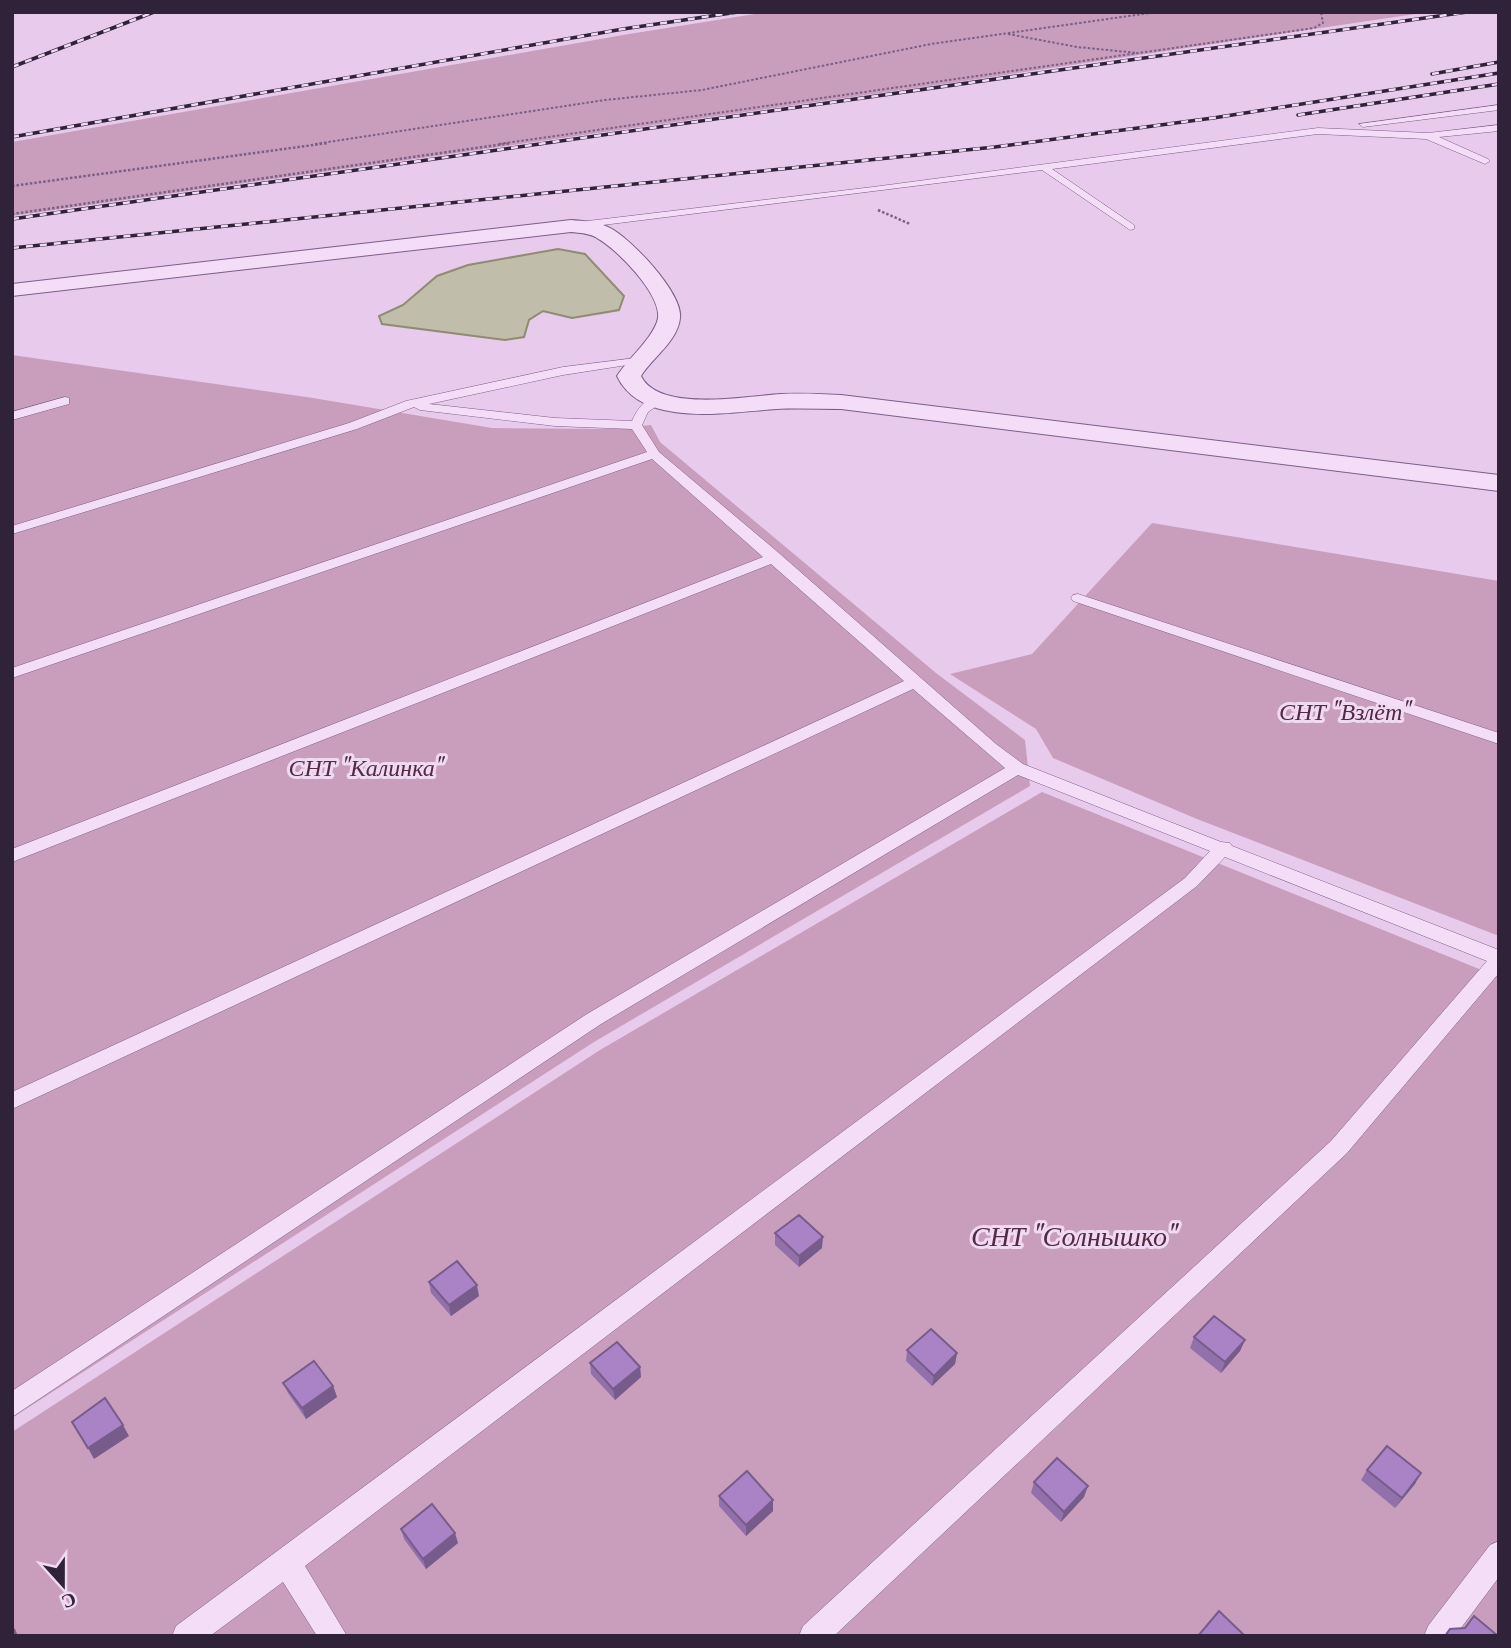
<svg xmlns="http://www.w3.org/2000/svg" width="1511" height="1648" viewBox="0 0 1511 1648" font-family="'Libre Baskerville',serif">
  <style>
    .green { fill: #c99ebd }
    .water { fill: #c0bdaa; stroke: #8e8c71; stroke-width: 2 }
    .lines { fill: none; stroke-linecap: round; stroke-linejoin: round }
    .lane-casing { stroke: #7b5f87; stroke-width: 1 }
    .street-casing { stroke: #7b5f87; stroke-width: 2 }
    .path-far1 { stroke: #7b5f87; stroke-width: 2; stroke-dasharray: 2.5 2; stroke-linecap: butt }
    .path { stroke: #7b5f87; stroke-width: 2.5; stroke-dasharray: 2.5 2; stroke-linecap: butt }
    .lane { fill: #f3ddf7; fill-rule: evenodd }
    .street { fill: #f3ddf7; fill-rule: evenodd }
    .rail-casing { stroke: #302239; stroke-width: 3.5 }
    .rail { stroke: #f0d9f3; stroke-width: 2.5; stroke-dasharray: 7; stroke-linecap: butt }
    .wall { fill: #9271aa }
    .shaded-wall { fill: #775c8b }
    .building { fill: #aa83c6; stroke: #775c8b; stroke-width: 2 }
    .labels { text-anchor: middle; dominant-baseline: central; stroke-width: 6; stroke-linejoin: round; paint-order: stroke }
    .park-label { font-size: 24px; font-style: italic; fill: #532a42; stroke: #f0d9f3 }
    .near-park-label { font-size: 28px; font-style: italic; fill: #532a42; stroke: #f0d9f3 }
  </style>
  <rect width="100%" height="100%" fill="#e7caec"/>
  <path class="green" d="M767 12H1429L951 83 12 216V142L623 35Z
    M12 355 313 398 492 428 609 429 651 425 660 442 936 673 1025 740 1030 786 594 1042 12 1418Z
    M1152 523 1499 581V936L1197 819 1053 758 1036 729 950 674 1032 654Z
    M1042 792 1499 977V1636H12V1432L600 1050Z"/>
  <path class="water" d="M558 249 585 254 624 296 619 310 572 318 543 311 529 320 524 337 505 340 382 324 379 316 403 305 437 276 468 265Z"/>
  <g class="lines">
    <defs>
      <path id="lane" d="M1499 105V110L1363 127 1359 124Z
        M1499 125V131L1439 137 1488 159 1490 161 1485 164 1426 139 1318 134 1052 169 1134 225V229L1130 230 1042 170 571 229 566 226 571 223 873 187 1318 128 1428 133Z
        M636 358 640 359V363L563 375 429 404 555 418 632 421C637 409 646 396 661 397V403L648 412 642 425 659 452 780 554 996 744 1023 764 1221 842 1230 843 1232 846 1499 950V973L1347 1153 834 1636H799L803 1626 1331 1141 1487 961 1225 857 1197 886 305 1566 347 1636H317L283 1582 210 1636H172L176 1626 1185 878 1210 851 1018 775 601 1024 12 1417V1391L587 1014 1005 768 913 689 12 1109V1092L904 681 771 564 12 862V849L763 557 652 459 12 678V668L647 452 632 429 555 426 420 410 414 407 357 429 12 534V526L349 423 406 401 563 367Z
        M65 397 69 398V404L12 420V412Z
        M1078 594 1499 733V744L1073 601 1071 598 1073 595Z
        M1499 1541V1577L1455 1636H1424L1428 1626 1490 1545Z"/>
      <path id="street" d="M571 220C583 221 597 222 608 227 630 237 683 293 680 318 678 341 652 358 641 376 659 413 747 396 781 394 801 393 821 394 841 395L1499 475V491L841 409C819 409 798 408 776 409 729 412 642 429 617 376 627 360 655 336 658 318 661 294 617 249 597 238 589 233 580 233 571 232L12 296V284Z"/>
    </defs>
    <use href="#lane" class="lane-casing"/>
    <use href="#street" class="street-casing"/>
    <path class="path-far1" d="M1008 34 1077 47 1138 53
      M315 144 605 100 702 90 931 44 1157 12
      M499 144 1314 28 1323 23 1321 12"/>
    <path class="path" d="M12 186 328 143
      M878 210 910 224
      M12 214 511 143"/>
    <use href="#lane" class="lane"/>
    <use href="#street" class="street"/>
    <defs>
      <path id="rail" d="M12 67 154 12
        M1432 74 1499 62
        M1298 115 1499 84
        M12 137 623 29 738 12
        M12 219 1467 12
        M12 248 995 147 1213 118 1499 73"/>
    </defs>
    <use href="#rail" class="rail-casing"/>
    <use href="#rail" class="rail"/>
  </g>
  <path class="wall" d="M775 1233 822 1248 799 1267 775 1245Z
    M429 1282 479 1296 451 1316 431 1293Z
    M1194 1337 1245 1340 1240 1351 1221 1373 1190 1348Z
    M907 1350 957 1353 955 1364 932 1386 906 1361Z
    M590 1363 640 1367 641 1377 615 1400 591 1374Z
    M283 1383 333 1386 337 1397 306 1419 288 1393Z
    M1367 1470 1415 1484 1395 1508 1361 1480Z
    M1034 1482 1084 1497 1061 1522 1031 1493Z
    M719 1496 773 1511 746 1536 719 1506Z
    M401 1529 458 1543 426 1569 404 1539Z"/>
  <path class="shaded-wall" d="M823 1237 822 1248 799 1267V1256Z
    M477 1285 479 1296 451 1316 449 1305Z
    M1245 1340 1240 1351 1221 1373 1225 1362Z
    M957 1353 955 1364 932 1386 934 1376Z
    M640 1367 641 1377 615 1400 613 1389Z
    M333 1386 337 1397 306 1419 302 1408Z
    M123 1425 129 1436 94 1459 88 1448Z
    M1421 1473 1415 1484 1395 1508 1402 1498Z
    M1088 1486 1084 1497 1061 1522 1064 1512Z
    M773 1500V1511L746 1536V1525Z
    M455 1533 458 1543 426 1569 423 1559Z
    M12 1627 15 1629 18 1636H15L12 1630Z"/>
  <path class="building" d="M799 1215 823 1237 799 1256 775 1233Z
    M457 1261 477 1285 449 1305 429 1282Z
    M1214 1316 1245 1340 1225 1362 1194 1337Z
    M931 1329 957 1353 934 1376 907 1350Z
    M617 1342 640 1367 613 1389 590 1363Z
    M314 1361 333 1386 302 1408 283 1383Z
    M105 1398 123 1425 88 1448 72 1422Z
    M1387 1446 1421 1473 1402 1498 1367 1470Z
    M1057 1458 1088 1486 1064 1512 1034 1482Z
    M747 1471 773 1500 746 1525 719 1496Z
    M432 1504 455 1533 423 1559 401 1529Z
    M1219 1611 1245 1636H1198Z
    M1474 1616 1498 1636H1445L1450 1629 1465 1628Z"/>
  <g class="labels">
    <g class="park-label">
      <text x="1345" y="711">СНТ "Взлёт"</text>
      <text x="366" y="767">СНТ "Калинка"</text>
    </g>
    <g class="near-park-label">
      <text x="1074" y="1236">СНТ "Солнышко"</text>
    </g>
  </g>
  <rect width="1511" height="1648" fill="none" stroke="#302239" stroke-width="28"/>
  <g transform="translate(63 1585) rotate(159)" stroke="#f0d9f3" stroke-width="5" paint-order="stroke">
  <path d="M0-5L12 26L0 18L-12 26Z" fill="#302239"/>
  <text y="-10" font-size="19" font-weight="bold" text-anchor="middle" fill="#302239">С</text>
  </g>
</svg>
